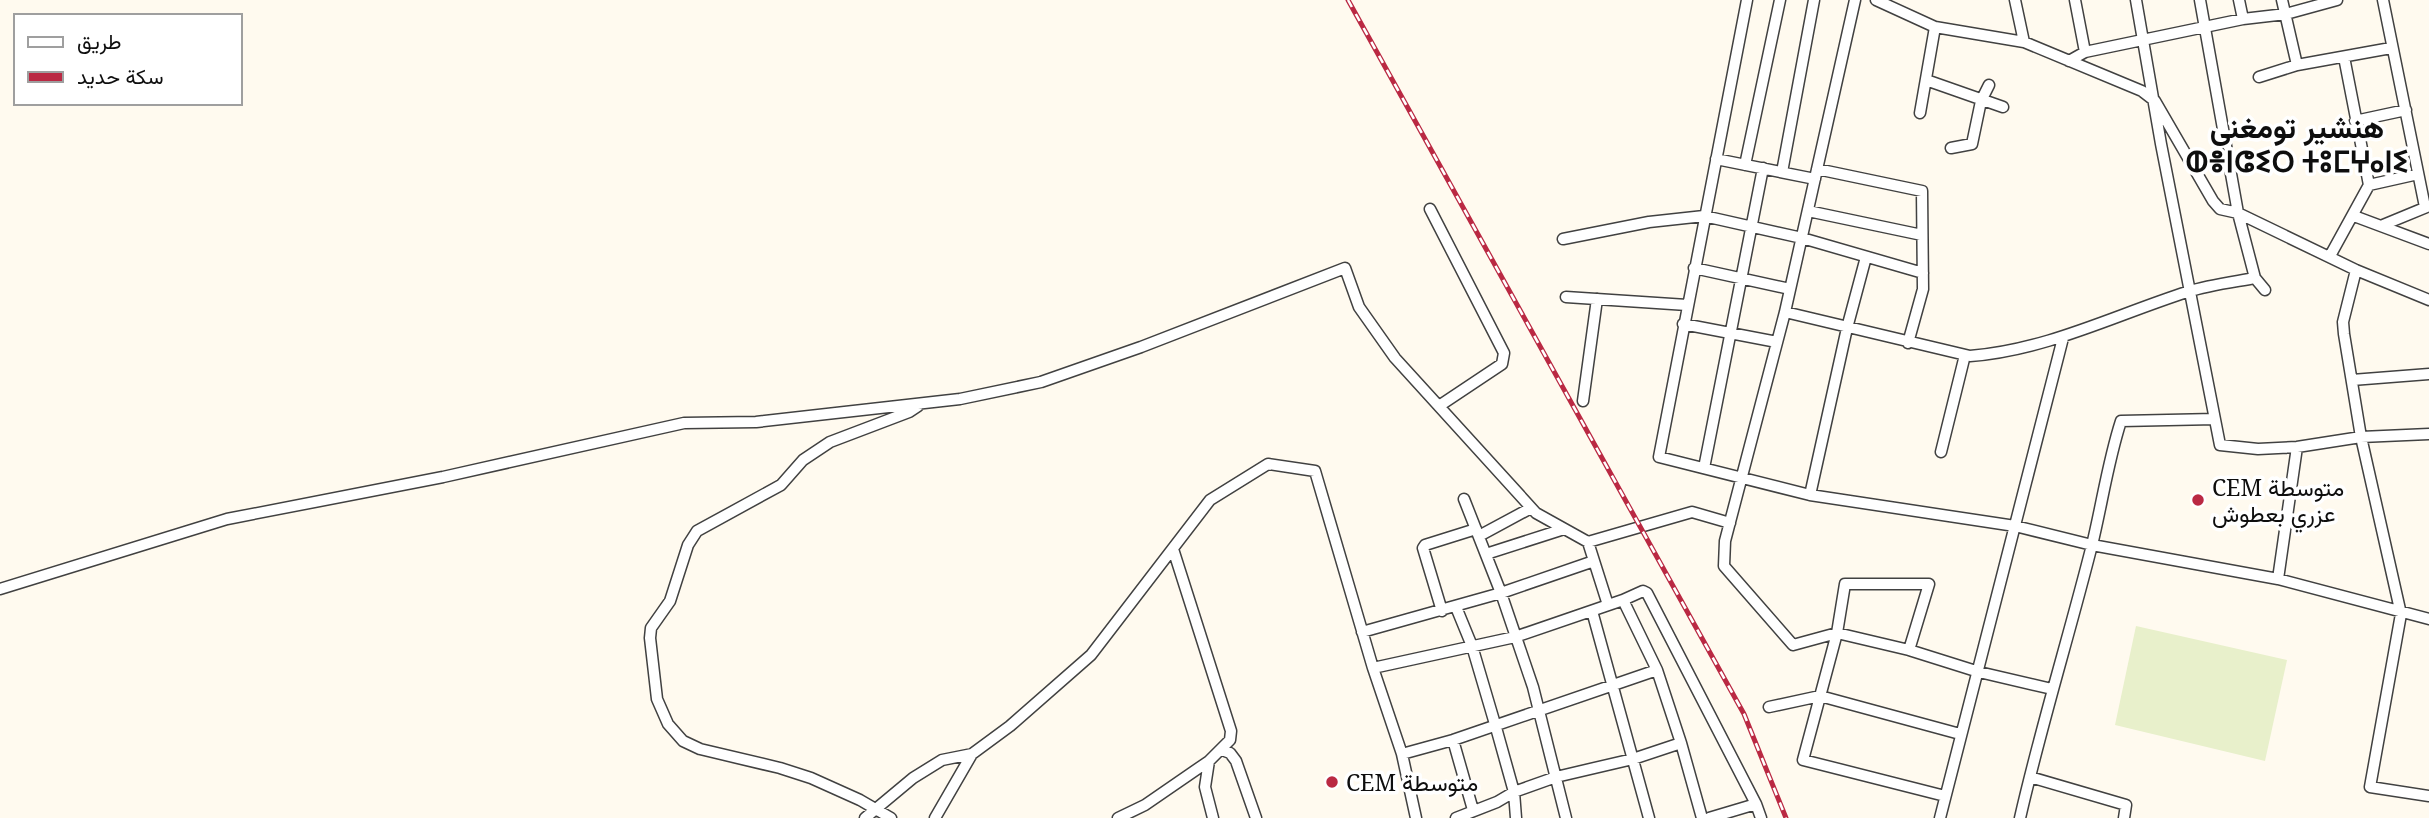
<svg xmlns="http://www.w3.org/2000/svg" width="2429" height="818" viewBox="0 0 2429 818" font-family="'Noto Serif',Vazirmatn,'Noto Sans Tifinagh',serif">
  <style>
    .pitch { fill: #e8f0cb }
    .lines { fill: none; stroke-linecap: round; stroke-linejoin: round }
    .minor-casing { stroke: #414141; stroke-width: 13 }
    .minor { stroke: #fff; stroke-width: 10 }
    .rail-casing { stroke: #ba2943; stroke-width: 5 }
    .rail { stroke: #fff; stroke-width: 2.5; stroke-dasharray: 8; stroke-linecap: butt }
    .poi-dot { fill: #ba2943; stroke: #fff; stroke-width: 2.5 }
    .labels { text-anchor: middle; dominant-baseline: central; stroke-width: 7; stroke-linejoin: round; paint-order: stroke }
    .poi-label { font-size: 23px; fill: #0e0e0e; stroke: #fff; text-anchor: start }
    .district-label { font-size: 30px; font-weight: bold; fill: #0e0e0e; stroke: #fff }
  </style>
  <rect width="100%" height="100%" fill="#fffaef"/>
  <path class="pitch" d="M2136 626 2287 660 2265 761 2115 725Z"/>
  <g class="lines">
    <defs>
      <path id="minor" d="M1747 0 1659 457 1810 495 2015 526 2092 545 2278 579 2429 619
        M1855 0 1785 312 1725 541 1724 566 1793 645 1837 633 1909 650 1979 672 2052 689
        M1876 0 1935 27 2024 42 2142 91 2155 101 2213 201 2220 209 2238 213 2356 270 2429 300
        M2015 0 2024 42
        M2075 0 2085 52
        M2136 0 2161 144 2220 445 2258 449 2297 447 2361 437 2429 434
        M2200 0 2238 213 2255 278 2265 290
        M2239 0 2243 19
        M2282 0 2297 65
        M2383 0 2425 207
        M2069 61 2085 52 2243 19 2286 14 2337 0
        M2259 77 2297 65 2391 48
        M1926 80 2003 107
        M1920 113 1935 27
        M2355 121 2406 110
        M1951 148 1972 144 1981 101 1989 85
        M1716 159 1815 179
        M1745 165 1780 0
        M1817 169 1922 191 1923 289 1908 343
        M1782 172 1814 0
        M2369 185 2418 174
        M1430 209 1504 353 1502 364 1439 406
        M1808 211 1922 235
        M2354 216 2429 244
        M2383 225 2429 206
        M1563 239 1649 222 1704 216 1802 238 1923 273
        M2330 256 2369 185 2344 57
        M1694 268 1790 289
        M2356 270 2343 322 2344 334 2361 437 2401 614 2370 787 2429 796
        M1566 297 1687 305
        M1785 312 1970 356C2047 350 2115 315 2187 292 2208 285 2233 282 2255 278
        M1683 324 1777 342
        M2352 380 2429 374
        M1583 401 1597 299
        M1941 452 1965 355
        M1704 468 1763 168
        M1810 495 1847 328 1866 257
        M1464 499 1501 593 1533 687 1566 818
        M1479 536 1531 508
        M1588 542 1608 605
        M1173 549 1231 731 1230 740 1209 761 1205 787 1213 818
        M1486 554 1564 529
        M2278 579 2297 447
        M0 589 227 519 443 477 684 423 756 422 960 399 1041 382 1141 347 1345 268 1359 307 1395 358 1536 513 1588 542 1692 512 1730 523
        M1623 600 1643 591 1647 593 1756 804 1761 818
        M1456 607 1472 646 1495 724 1514 792 1516 818
        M1442 611 1423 548 1425 545 1476 529
        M1592 611 1649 818
        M1362 632 1501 593 1594 561
        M1909 650 1929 584H1845L1837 633 1803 760 1945 796
        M1769 707 1820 696 1960 734
        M1453 740 1473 810
        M1222 750 1230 753 1236 761 1256 818
        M1402 754 1453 740 1657 670
        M2030 777 2126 805 2124 818
        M865 818 913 778 942 760 972 754
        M891 818 860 800 811 778 780 768 700 749 683 741 668 724 657 699 650 638 651 628 670 601 688 545 697 531 781 485 803 460 830 442 909 412 918 406
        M935 818 972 754 1010 726 1091 655 1210 500 1268 464 1315 471 1373 668
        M1118 818 1145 805 1209 761
        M1416 818 1402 754 1373 668 1515 637 1623 600 1657 670 1681 743
        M1456 818 1497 802 1514 792 1556 777 1633 759 1681 743 1702 818
        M1709 818 1756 804
        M1940 818 2063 338
        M2020 818C2041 726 2069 636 2092 545 2102 504 2108 461 2121 421L2215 419"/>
    </defs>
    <use href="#minor" class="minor-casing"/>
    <use href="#minor" class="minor"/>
    <defs>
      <path id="rail" d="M1348 0 1744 714 1786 818"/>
    </defs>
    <use href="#rail" class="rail-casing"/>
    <use href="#rail" class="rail"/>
  </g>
  <g class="poi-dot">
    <circle cx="2198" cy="500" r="7"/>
    <circle cx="1332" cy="782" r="7"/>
  </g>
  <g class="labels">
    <g class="poi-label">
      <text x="2212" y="487">CEM متوسطة<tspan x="2212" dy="26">عزري بعطوش</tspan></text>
      <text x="1346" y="782">CEM متوسطة</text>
    </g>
    <g class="district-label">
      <text x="2297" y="126">هنشير تومغني<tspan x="2297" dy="34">ⵀⴻⵏⵛⵉⵔ ⵜⵓⵎⵖⴰⵏⵉ</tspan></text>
    </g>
  </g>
  <rect x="14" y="14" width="228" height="91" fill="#ffffff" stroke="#9f9f9f" stroke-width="2"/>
  <rect x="28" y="37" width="35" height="10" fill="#ffffff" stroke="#9f9f9f" stroke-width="2"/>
  <text x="77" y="49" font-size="21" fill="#0e0e0e">طريق</text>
  <rect x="28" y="72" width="35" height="10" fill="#ba2943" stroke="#9f9f9f" stroke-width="2"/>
  <text x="77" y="84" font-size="21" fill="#0e0e0e">سكة حديد</text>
</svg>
